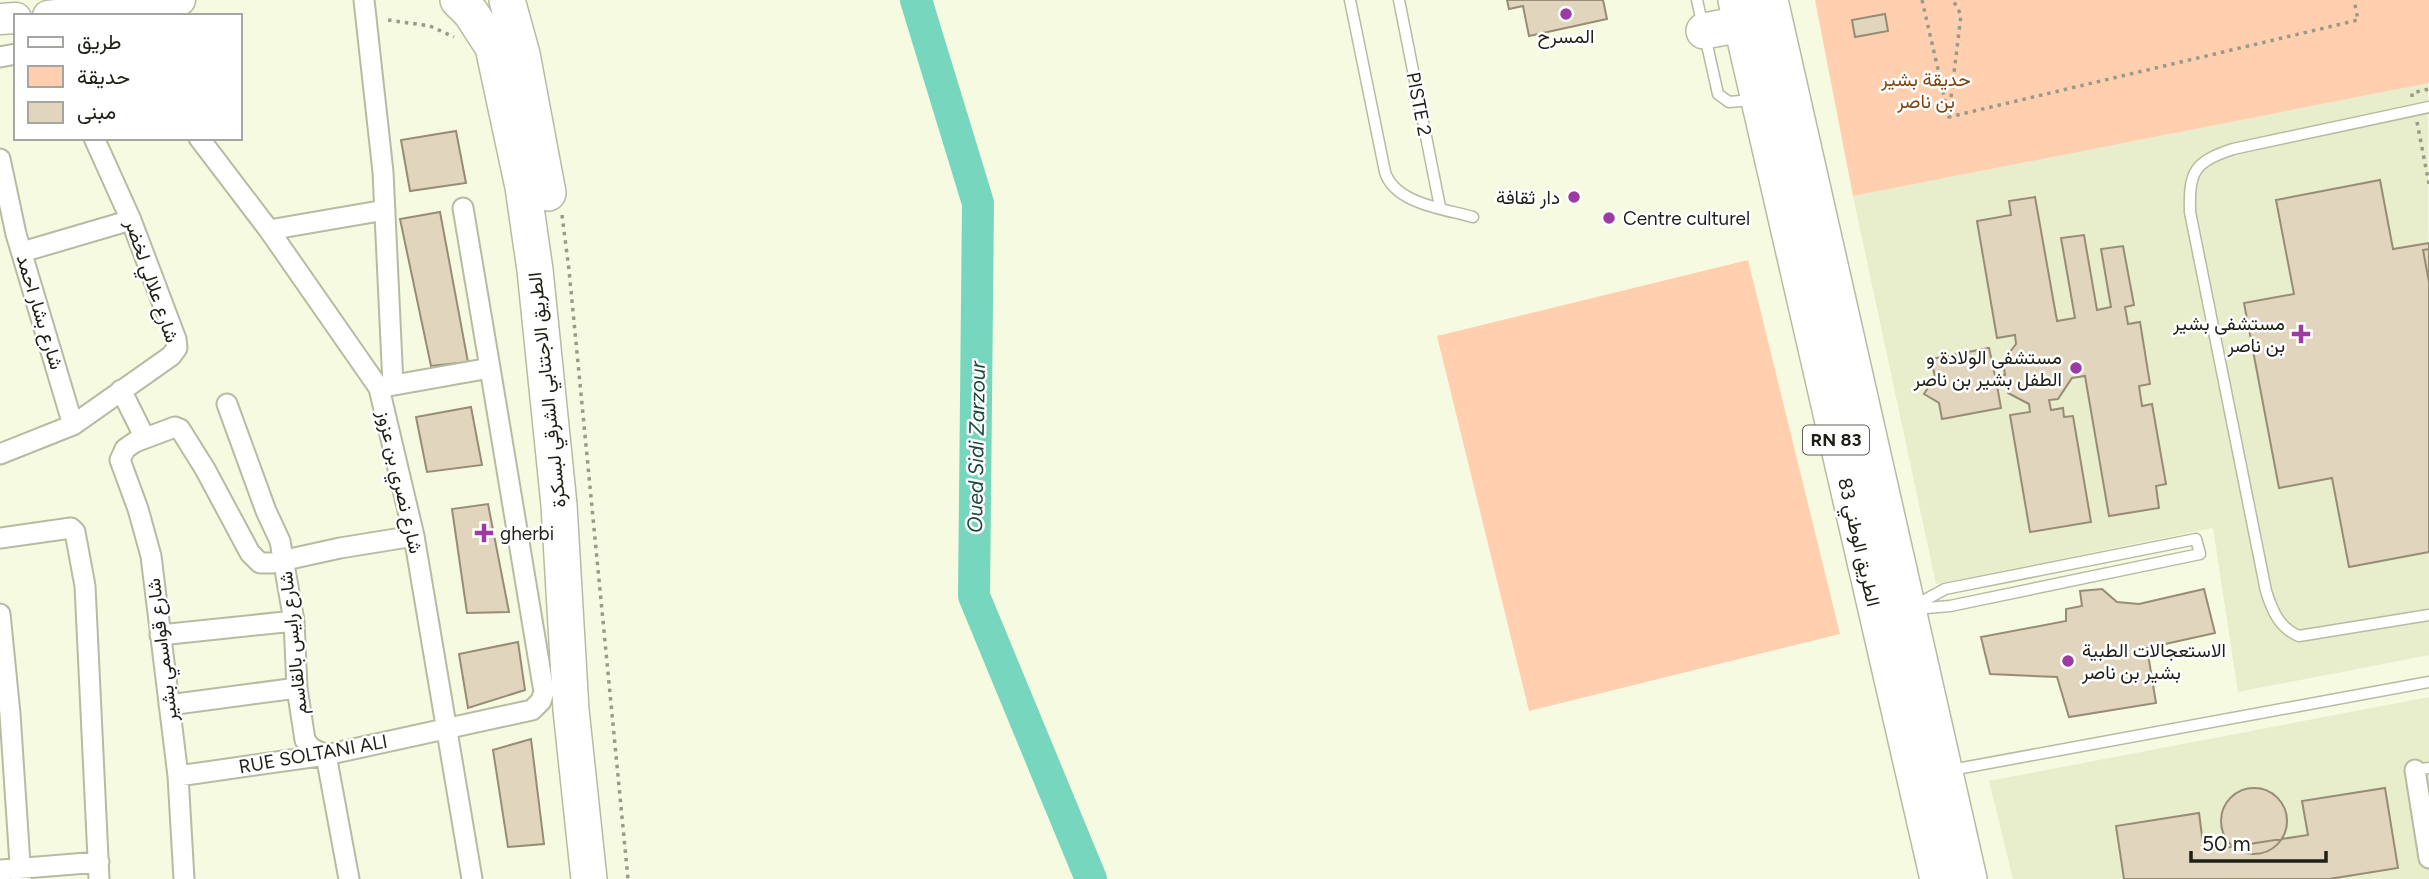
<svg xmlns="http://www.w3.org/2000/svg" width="2429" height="879" viewBox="0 0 2429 879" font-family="Figtree,Vazirmatn,sans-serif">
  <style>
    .built { fill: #e8edcc }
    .green { fill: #ffcfaf }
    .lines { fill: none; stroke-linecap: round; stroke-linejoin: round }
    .river { stroke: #77d7be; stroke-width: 32 }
    .building { fill: #e1d5bd; stroke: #978c76; stroke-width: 2 }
    .lane-casing { stroke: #b7bba2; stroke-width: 13 }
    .street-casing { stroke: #b7bba2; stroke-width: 23 }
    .primary-casing { stroke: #b7bba2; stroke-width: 33 }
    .highway-casing { stroke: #b7bba2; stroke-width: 38 }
    .path { stroke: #989b88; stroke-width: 3.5; stroke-dasharray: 3.5 5; stroke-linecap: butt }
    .lane { stroke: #fff; stroke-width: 10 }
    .street { stroke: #fff; stroke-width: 19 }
    .primary { stroke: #fff; stroke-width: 30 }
    .highway { stroke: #fff; stroke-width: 35 }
    .poi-dot { fill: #9c3ba3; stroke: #fff; stroke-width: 2.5 }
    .labels { text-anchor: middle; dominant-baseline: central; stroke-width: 5; stroke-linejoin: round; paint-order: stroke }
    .shield { fill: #fff; stroke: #62625c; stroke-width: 2 }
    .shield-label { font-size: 18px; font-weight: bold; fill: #1e1f16 }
    .poi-label { font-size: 19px; fill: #1e1f16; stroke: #fff; text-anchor: end }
    .park-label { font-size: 19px; fill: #804410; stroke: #fff }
    .street-label { font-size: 19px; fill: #1e1f16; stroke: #fff }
    .water-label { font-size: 21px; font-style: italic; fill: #1b473c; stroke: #fff }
  </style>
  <rect width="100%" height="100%" fill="#f6fae0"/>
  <path class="built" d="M2428 83 2429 655 2238 692 2213 528 1936 584 1853 196Z
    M2429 697V879H2013L1989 781Z"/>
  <path class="green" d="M1815 0H2429V83L1853 196Z
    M1748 260 1840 634 1529 711 1437 336Z"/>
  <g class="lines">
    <path class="river" d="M916 0 978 203 974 596 1091 879"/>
  </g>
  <path class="building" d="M1507 0H1603L1607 19 1529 36 1523 6 1509 9Z
    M1885 14 1888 31 1855 37 1852 20Z
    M456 131 466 183 410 191 401 140Z
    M2380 180 2393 249 2429 243V552L2349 567 2332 478 2279 488 2244 303 2294 294 2276 200Z
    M2035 197 2057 321 2075 318 2061 238 2084 235 2097 310 2111 307 2101 249 2123 246 2134 305 2125 307 2128 324 2140 322 2150 384 2139 386 2142 406 2152 404 2166 484 2156 486 2159 508 2109 516 2085 376 2072 378 2058 399 2049 400 2051 410 2063 408 2064 417 2073 416 2091 522 2030 532 2010 415 2030 412 2029 404 2008 393 2005 379 1996 380 2001 408 1942 419 1939 403 1924 394 1935 377 1931 359 1989 348 1995 376 2005 375 2003 361 2016 344 2015 335 1997 338 1977 221 2011 215 2009 201Z
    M440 212 468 362 431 366 400 219Z
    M2429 249V282L2423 250Z
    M471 407 482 465 427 472 416 417Z
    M488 504 509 612 467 613 452 509Z
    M2102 589 2117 602 2139 604 2204 589 2215 633 2147 648 2156 703 2069 717 2057 677 1990 674 1981 637 2066 621V609L2082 606 2080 591Z
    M518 642 525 690 468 708 459 654Z
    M531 739 544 844 508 847 493 750Z
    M2385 788 2398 868 2329 879H2124L2116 826 2199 813 2204 851 2308 835 2302 801Z
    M2221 821a33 33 0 1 1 66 0a33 33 0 1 1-66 0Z"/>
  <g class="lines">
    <defs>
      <path id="lane" d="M1350 0 1385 172C1395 204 1445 209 1473 217
        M1399 0 1440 207
        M1697 0 1718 94 1729 102 1752 100
        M2429 107 2233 149C2194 162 2189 171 2190 212L2266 591C2272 610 2279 628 2299 636L2429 615
        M1914 606 1945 589 2196 539 2200 554 1950 606 1915 609
        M1951 770 2429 682
        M2415 770 2429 768"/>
      <path id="street" d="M364 0 383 172 393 385
        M0 57 16 54
        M199 138 269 230 379 388 414 536 472 879
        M0 159 16 234 73 425
        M269 230 385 210
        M22 252 131 220
        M383 387 490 368 463 208
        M121 390 145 438
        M227 404 266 511 280 541 294 621 297 688 305 740 311 748 326 755 349 879
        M0 454 73 425 171 356 177 348 176 339 131 220 94 138
        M0 538 71 528 75 532 85 586 99 879
        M0 614 10 714 21 879
        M160 635 294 621
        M169 705 297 688
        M2415 770 2429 858
        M178 776 326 755 532 710 541 701 544 692 490 368
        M0 870 99 862
        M184 879 178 776 151 556 138 509 120 460 125 449 135 442 175 427 180 429 205 469 250 553 260 563H272L340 548 414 536"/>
      <path id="primary" d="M48 16 180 0
        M0 19 16 18"/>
      <path id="highway" d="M458 0 471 13 493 47 523 187 535 270 559 505 571 710 589 879
        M507 0 522 54 548 193
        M1736 0 1938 879
        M1770 0 1969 879
        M1704 31 1742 24"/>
    </defs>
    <use href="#lane" class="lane-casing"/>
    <use href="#street" class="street-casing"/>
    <use href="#primary" class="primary-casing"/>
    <use href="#highway" class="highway-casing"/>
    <path class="path" d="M1922 0 1949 117 2358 20 2354 0
      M388 20 430 26 454 37
      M2412 97V93L2429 89
      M1949 114 1961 15 1953 0
      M2417 122 2429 184
      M562 215 569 270 628 879"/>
    <use href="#lane" class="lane"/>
    <use href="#street" class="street"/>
    <use href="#primary" class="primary"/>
    <use href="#highway" class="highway"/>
  </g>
  <g class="poi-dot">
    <circle cx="1566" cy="14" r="7"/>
    <circle cx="1574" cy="197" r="7"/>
    <circle cx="1609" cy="218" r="7"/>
    <path d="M2297.5 323.5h7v7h7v7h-7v7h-7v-7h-7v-7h7z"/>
    <circle cx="2076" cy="368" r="7"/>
    <path d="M480.5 522.5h7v7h7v7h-7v7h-7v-7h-7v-7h7z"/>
    <circle cx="2068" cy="661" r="7"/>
  </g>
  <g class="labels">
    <rect class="shield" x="1803" y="425.5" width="66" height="29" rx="5"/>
    <g class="shield-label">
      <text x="1836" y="440">RN 83</text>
    </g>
    <g class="poi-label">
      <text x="1566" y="36" text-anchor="middle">المسرح</text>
      <text x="1560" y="197">دار ثقافة</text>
      <text x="1623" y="218" text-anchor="start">Centre culturel</text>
      <text x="2285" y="323">مستشفى بشير<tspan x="2285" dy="22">بن ناصر</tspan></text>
      <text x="2062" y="357">مستشفى الولادة و<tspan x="2062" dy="22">الطفل بشير بن ناصر</tspan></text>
      <text x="500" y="533" text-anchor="start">gherbi</text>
      <text x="2082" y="650" text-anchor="start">الاستعجالات الطبية<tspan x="2082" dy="22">بشير بن ناصر</tspan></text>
    </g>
    <g class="park-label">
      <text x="1926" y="79">حديقة بشير<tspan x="1926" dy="22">بن ناصر</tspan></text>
    </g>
    <g class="street-label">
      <text transform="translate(1419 104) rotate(79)">PISTE 2</text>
      <text transform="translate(152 281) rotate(71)">شارع علالي لخضر</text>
      <text transform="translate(40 312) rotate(73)">شارع بشار احمد</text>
      <text transform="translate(547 390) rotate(-96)">الطريق الاجتنابي الشرقي لبسكرة</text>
      <text transform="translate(400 482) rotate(77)">شارع نصري بن عزوز</text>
      <text transform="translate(1859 542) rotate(77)">الطريق الوطني 83</text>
      <text transform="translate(293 643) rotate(-96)">شارع رايس بالقاسم</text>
      <text transform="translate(162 650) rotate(-97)">شارع قواسمي بشير</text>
      <text transform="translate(313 754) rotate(-10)">RUE SOLTANI ALI</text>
    </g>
    <g class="water-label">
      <text transform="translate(976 447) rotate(-89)">Oued Sidi Zarzour</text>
    </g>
  </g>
  <rect x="14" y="14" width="228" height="126" fill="#ffffff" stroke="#a5a5a2" stroke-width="2"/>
  <rect x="28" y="37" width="35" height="10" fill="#ffffff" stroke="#a5a5a2" stroke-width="2"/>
  <text x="77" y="49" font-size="21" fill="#1e1f16">طريق</text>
  <rect x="28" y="66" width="35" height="21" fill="#ffcfaf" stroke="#a5a5a2" stroke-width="2"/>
  <text x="77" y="84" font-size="21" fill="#1e1f16">حديقة</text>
  <rect x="28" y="102" width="35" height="21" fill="#e1d5bd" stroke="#a5a5a2" stroke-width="2"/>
  <text x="77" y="119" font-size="21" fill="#1e1f16">مبنى</text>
  <path d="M2191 851v10h135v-10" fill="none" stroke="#1e1f16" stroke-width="3.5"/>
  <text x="2202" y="851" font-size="21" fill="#1e1f16" stroke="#ffffff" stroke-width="5" paint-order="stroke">50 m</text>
</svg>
